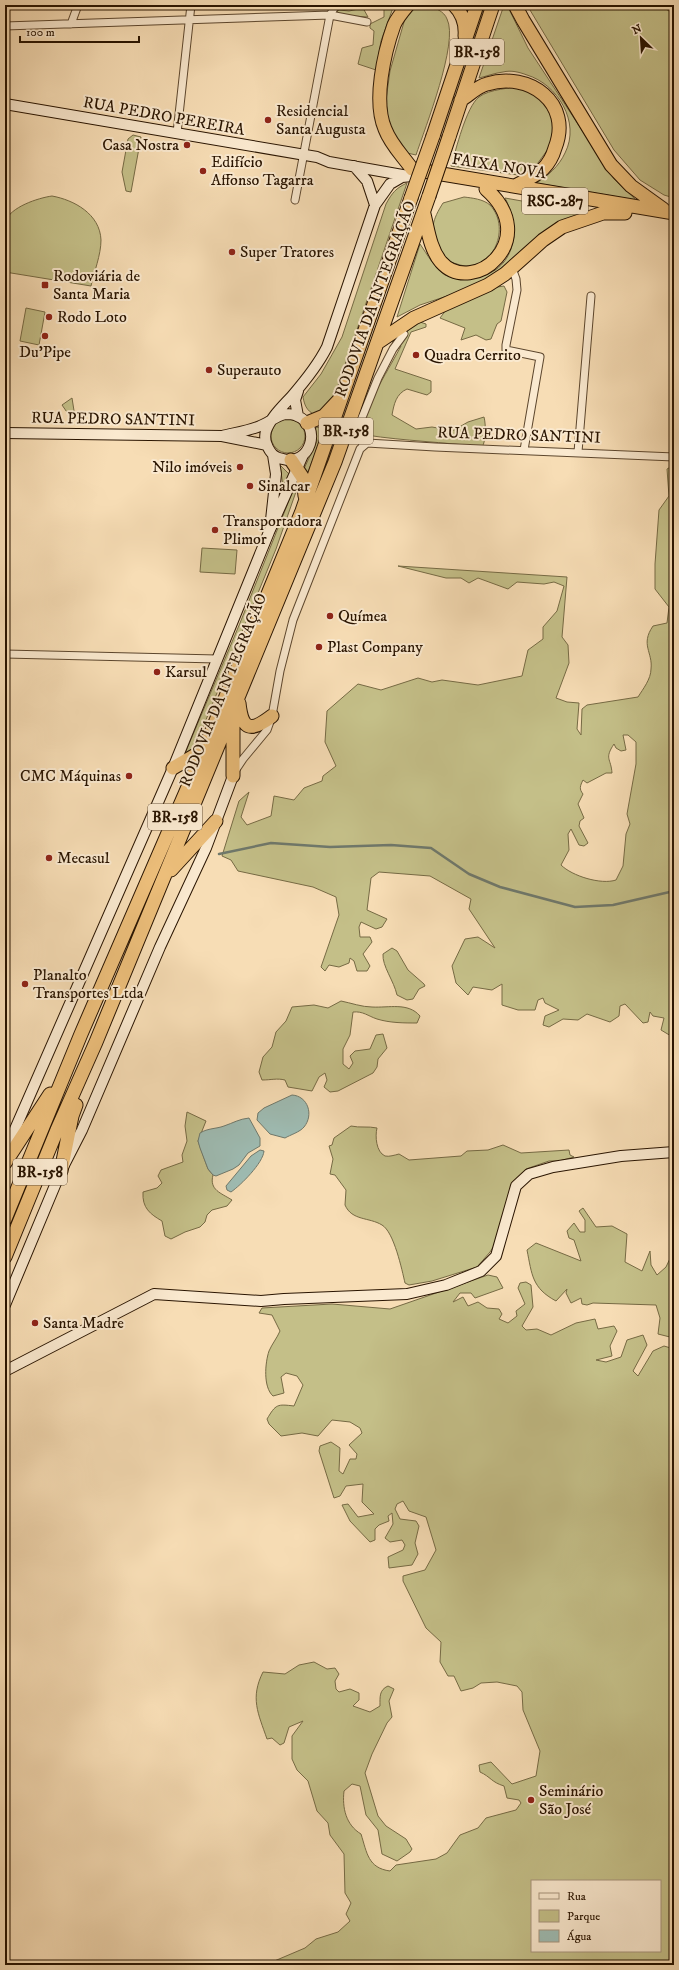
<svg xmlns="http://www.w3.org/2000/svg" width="679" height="1970" viewBox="0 0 679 1970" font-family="'IM FELL DW Pica',serif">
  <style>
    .green { fill: #c4bf88; stroke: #766a44; fill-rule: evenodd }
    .water { fill: #9ebbb2; stroke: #6f786b }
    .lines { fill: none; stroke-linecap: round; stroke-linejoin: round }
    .stream { stroke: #6f786b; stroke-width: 2.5 }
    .street-casing { stroke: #5c462d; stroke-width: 9 }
    .secondary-casing { stroke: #291400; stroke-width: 12 }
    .highway-casing { stroke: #291400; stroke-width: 15 }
    .street { stroke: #fae9cf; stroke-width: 7 }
    .secondary { stroke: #fae9cf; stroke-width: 10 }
    .highway { stroke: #ecbe7a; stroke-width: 13 }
    .highway-bridge-casing { stroke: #291400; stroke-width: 15; stroke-linecap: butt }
    .highway-bridge { stroke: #ecbe7a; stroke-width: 13 }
    .poi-dot { fill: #8f2418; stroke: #fae9cf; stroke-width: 1.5 }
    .labels { text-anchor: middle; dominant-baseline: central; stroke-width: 4; stroke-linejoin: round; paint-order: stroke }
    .shield { fill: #fae9cf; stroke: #68543e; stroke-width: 1 }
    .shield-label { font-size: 15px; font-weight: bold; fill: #291400 }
    .poi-label { font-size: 16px; fill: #291400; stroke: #fae9cf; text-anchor: start }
    .street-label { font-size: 16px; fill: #291400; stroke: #fae9cf }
  </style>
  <rect width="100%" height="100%" fill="#f7ddb5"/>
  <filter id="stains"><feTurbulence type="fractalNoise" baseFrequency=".005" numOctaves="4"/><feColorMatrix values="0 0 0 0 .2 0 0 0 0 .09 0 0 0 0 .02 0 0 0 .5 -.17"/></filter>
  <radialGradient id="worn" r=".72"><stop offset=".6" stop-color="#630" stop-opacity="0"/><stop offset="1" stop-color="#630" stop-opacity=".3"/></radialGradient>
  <path class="green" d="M384 5H394L381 41 376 70 358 64 362 48 373 45 374 31 370 28V24L384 17Z
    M504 5H507L528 48 614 179 636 200 536 183C548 176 559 166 565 153 581 122 557 84 527 75 519 72 511 70 503 72 495 73 487 76 479 78Z
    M527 5H659L674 14V198L664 195 640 180 614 150Z
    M428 6C435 8 444 11 447 19 459 42 425 128 416 155L403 152 388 123 386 100 390 71 406 15 414 8Z
    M363 8 368 17 338 15 337 12 339 10 349 11Z
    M524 86 542 100 556 124 554 141 532 171 518 175 451 166C456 150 466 107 479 97 489 89 512 88 524 86Z
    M133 135 141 137 131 192 126 191 122 172 128 139Z
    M407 183 331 406 319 417C308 412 305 408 303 397L321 374 342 337 386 204C392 193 396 188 407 183Z
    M52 196C74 200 100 214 101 240 101 255 94 272 91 286L5 272C5 262 3 230 5 222 10 207 38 198 52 196Z
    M464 197C472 198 483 199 490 205 513 230 490 276 457 264 454 263 450 262 448 261 445 258 442 252 440 248 428 231 433 219 443 203Z
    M505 198 589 213 511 266 468 289 420 305 397 317 420 244C427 254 435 269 445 275 451 278 463 278 469 278 514 276 523 232 505 198Z
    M504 286 507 292 501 321 497 324 491 339 486 340 476 335 461 340 465 328 440 318 446 310 491 288Z
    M26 308 45 312 39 345 20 341Z
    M420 322 426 324V327L411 332 395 369 431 381V392L427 395 407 389C396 394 394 404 392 415L416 429 432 427 449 430H454L468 422 484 417C486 424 486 442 482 447 443 442 405 441 366 435 365 433 363 429 363 426 362 411 393 362 401 346L392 342 406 327Z
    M72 398 75 417 71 418 62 405Z
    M271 436a17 17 0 1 1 34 0a17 17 0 1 1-34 0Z
    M326 426 306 477 302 473 317 441 315 428Z
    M280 465 289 474 283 486Z
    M674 465V1036H671L661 1030 664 1018 653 1016 650 1012 648 1022 643 1023 625 1004 620 1006 619 1016 610 1022 587 1014 578 1020 563 1019 549 1027 543 1025 545 1016 559 1010 545 1003 543 998 538 1000 535 1010H518L502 1005V984L492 990 473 987 468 995 456 983 452 966 465 939 478 937 495 948 469 909 471 899 430 876 379 872 371 878 367 910 387 919 382 927 376 929 361 922 359 927 360 937H370L372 942 363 954 370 966 367 971H357L354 961 350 958 349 963 339 967 329 965 325 971 321 967 339 915 336 897 313 887 238 871 231 860 222 856 239 801 249 792 241 817 247 825 271 816 274 796 294 800 304 788 322 781 323 776 336 766 325 742 327 711 358 684 381 690 418 678 432 682 442 680 478 685 522 676 528 650 543 639V627L557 611 564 586 554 582 544 584 517 582 508 589 478 578 469 583 461 578H446L398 566 567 577 562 637 568 645 569 663 556 698 567 702 579 703 577 729 581 735 582 709 587 705 638 697C643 689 651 679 651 669 653 652 640 645 653 626L667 623 669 607 655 589V564L659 510 669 496 667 469ZM623 735H628L636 742V764L627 814 630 824 626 834 623 866 616 880C601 885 572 876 561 865L569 850 568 834 571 829 579 845 584 846 588 843 579 826 580 821 584 818 578 804 583 794C579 789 580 786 583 780L587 783 606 773H612C611 758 604 759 614 744L616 748 621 751 626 750Z
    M296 483 298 486 276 549 194 749 184 756 240 623Z
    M202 548 237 550 235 574 200 572Z
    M392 948 397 951 408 970 424 984 425 986 419 989 413 999 407 1000 397 995C394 981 382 966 383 954Z
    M341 1001C351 1003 362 1007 372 1007 389 1008 408 1002 420 1016L417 1023C404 1023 390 1023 377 1019 368 1016 363 1011 353 1012L350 1035 343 1049V1064L349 1069 353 1063 350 1056 355 1051 370 1049 376 1035 383 1034 387 1048 378 1059 377 1067 373 1073 338 1091 330 1092 324 1087 327 1080 325 1073 319 1077 312 1091 288 1087 285 1080C277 1078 271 1080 262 1080L259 1072 263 1057 272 1047 276 1032 286 1021 292 1007 314 1005 328 1008Z
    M187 1112 206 1121 198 1141 208 1169 213 1175C209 1190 221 1193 232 1200L227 1206 212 1210 207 1215 205 1222 200 1227 185 1232 171 1239 165 1236 162 1221C150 1214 142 1208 143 1192L157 1188 162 1183 158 1176 161 1170 183 1162 182 1155 187 1141 185 1126Z
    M351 1126C360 1128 368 1126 377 1128 375 1136 376 1152 385 1156 389 1157 395 1155 399 1154L409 1160 461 1156 467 1151 488 1150 503 1145 521 1153 569 1150 570 1155 574 1157 559 1161H549L526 1169 513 1184 497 1241 490 1252 477 1267 432 1281 409 1285 405 1283C402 1270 394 1232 382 1225 369 1217 352 1221 345 1205L346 1190 335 1175 330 1174 333 1159 329 1146 332 1145 334 1138Z
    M583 1208 596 1227 612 1226 627 1234 625 1262 642 1271 650 1251 651 1265 657 1275 666 1267 674 1250V1338L658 1334 660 1318 656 1305 593 1303 587 1305 582 1304 581 1298 571 1303 566 1293 567 1289 556 1301C532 1288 532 1275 527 1250L536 1243 581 1261 574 1240 569 1238 567 1231 574 1223 580 1232H585V1220L579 1211Z
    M488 1275 497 1277 503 1288 475 1298 471 1293H460L453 1302 463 1297 468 1306 478 1302 487 1308 499 1309 502 1314 499 1319 508 1323 517 1316 516 1311 525 1304 518 1288 520 1283 526 1282 531 1285 533 1307 522 1326 526 1330 537 1329 551 1335 576 1323 595 1319 598 1329 614 1326 617 1331 610 1346 612 1356 596 1360 606 1362 621 1357 627 1340 643 1335 647 1345 633 1371 638 1376 653 1351 664 1346 674 1349V1965H265L305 1948 316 1939 338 1932 350 1921 346 1914 351 1903 345 1893 344 1854 330 1835 328 1823 317 1811 308 1781 297 1770 292 1759V1736L303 1721 289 1727 284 1743 280 1745 272 1738 267 1739C258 1713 250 1698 263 1672L285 1674 299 1665 314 1662 327 1669 335 1668 339 1674 335 1681 336 1689 339 1692 350 1689 359 1693V1700L353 1706 370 1712 380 1706C380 1697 379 1690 388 1686L394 1689 389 1701 392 1717 387 1723 372 1754 365 1773 378 1816 386 1826 406 1839 412 1849 410 1852 397 1861 382 1854 378 1830 366 1815 360 1786 352 1784 344 1791C342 1808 346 1825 361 1834 367 1853 368 1868 390 1871L396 1865 436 1859 447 1853 460 1835 478 1828 486 1818 516 1810 521 1803 519 1800 507 1798 504 1786C491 1782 491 1777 480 1772L479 1765 491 1762 512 1784 536 1776 540 1751 523 1710 522 1692 517 1686 497 1682 481 1683 473 1688 461 1691 454 1676H448L440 1662 441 1642 426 1628 403 1581V1576L425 1570 436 1550 426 1517 409 1511 403 1501 397 1504 395 1509 400 1519 416 1521 419 1526 415 1543 418 1554 412 1565 389 1568 388 1557 403 1550 405 1545 402 1540 390 1542 385 1538 393 1524 392 1513 388 1516 389 1521 379 1525 375 1529V1540L370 1542 350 1521 342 1505 348 1504 358 1517 374 1514 362 1502 363 1484 346 1486 340 1496 334 1498 319 1451 320 1446 331 1442 340 1448 339 1471 343 1474 350 1459H356L357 1454 349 1445 362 1433 360 1428 350 1422 332 1420 318 1436 302 1433 281 1436 269 1424 267 1419C276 1404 277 1404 294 1406L303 1385 297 1376 286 1373 281 1377 284 1393 273 1396C263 1387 265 1363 269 1351 272 1344 277 1338 280 1331L272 1315 259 1313 262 1308 332 1304 390 1309ZM532 1881H660V1951H532Z"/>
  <path class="water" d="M292 1095C308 1096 314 1115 304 1127 300 1132 290 1135 285 1138L270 1134 257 1120 258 1113 264 1108Z
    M249 1118 260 1138V1146L248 1153 239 1165 233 1169 216 1176 213 1175 208 1169 200 1148 198 1141 200 1133C208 1128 216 1129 224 1126 233 1123 239 1119 249 1118Z
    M260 1150 264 1151C263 1163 241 1185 231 1192L227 1190 226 1186 251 1156Z"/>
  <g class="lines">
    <path class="stream" d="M219 854 271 843 330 847 391 845 431 848 469 874 500 887 575 907 613 905 674 891"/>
    <defs>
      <path id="street" d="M71 24 78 5
        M5 26 330 15 367 22
        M177 133 191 5
        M295 200 330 15 336 5
        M512 268 516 279 517 290 506 345V350L540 357 524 450
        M363 445 360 436 359 425 378 378 393 349 404 334
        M578 452 591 296
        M5 654 217 659
        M235 771 243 759 267 730 272 716 280 671 293 620 360 449 367 443 435 447 674 457"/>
      <path id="secondary" d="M5 104 317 157 329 162 408 176
        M354 166 367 181 375 205
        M298 416 295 400 298 391
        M5 433 222 436 267 445
        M222 436C234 433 248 431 260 426 268 423 276 416 285 414 289 414 293 414 297 416 323 426 310 467 283 459 277 458 273 456 270 451 266 445 264 438 266 431 270 418 283 406 292 396 305 381 318 365 327 347L375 205 390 184 402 177 412 176
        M271 520 276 474 273 455
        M5 1152 173 768 269 532 303 455
        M5 1305 61 1171 82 1130 160 947 206 848 233 776
        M5 1371 154 1294 261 1301 284 1299 407 1294 446 1285 481 1271 496 1256 516 1186 529 1174 553 1167 621 1156 674 1152"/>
      <path id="highway" d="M408 5C403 11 397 18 394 25 384 53 373 101 385 129 391 145 403 156 412 169L674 213
        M454 5C463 14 466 24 465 36
        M515 5 523 20 611 165 631 186 663 209
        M461 100C469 95 478 86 487 84 529 71 573 103 555 148 553 155 549 163 543 169 536 176 524 181 515 186
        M433 136 477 5
        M449 137 493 5
        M424 214C428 230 430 249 441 262 473 298 543 239 486 189
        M377 343 414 318 488 285 505 274 543 240 562 227 603 213H625
        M307 423 324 416 339 400
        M291 460 303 478 305 496
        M239 703C242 731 251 732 272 716
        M173 768 204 750
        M233 776V718
        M171 870 216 821
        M5 1163 50 1094
        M61 1171 72 1116 76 1105
        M5 1219 81 1034 204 750 302 511 411 198
        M5 1257 57 1130 96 1042 335 462 429 196"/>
    </defs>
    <use href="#street" class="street-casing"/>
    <use href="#secondary" class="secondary-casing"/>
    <use href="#highway" class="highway-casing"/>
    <use href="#street" class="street"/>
    <use href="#secondary" class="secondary"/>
    <use href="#highway" class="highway"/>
    <defs>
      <path id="highway-bridge" d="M429 196 449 137
        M411 198 433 136"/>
    </defs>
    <use href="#highway-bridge" class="highway-bridge-casing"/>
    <use href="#highway-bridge" class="highway-bridge"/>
  </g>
  <g class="poi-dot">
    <circle cx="268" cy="120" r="4"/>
    <circle cx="187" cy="145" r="4"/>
    <circle cx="203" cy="171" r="4"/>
    <circle cx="232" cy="252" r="4"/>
    <rect x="41" y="281" width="8" height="8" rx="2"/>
    <circle cx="49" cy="317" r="4"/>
    <circle cx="45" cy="336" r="4"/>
    <circle cx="416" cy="355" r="4"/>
    <circle cx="209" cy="370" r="4"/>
    <circle cx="240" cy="467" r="4"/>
    <circle cx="250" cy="486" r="4"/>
    <circle cx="215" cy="530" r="4"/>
    <circle cx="330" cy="616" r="4"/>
    <circle cx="319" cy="647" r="4"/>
    <circle cx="157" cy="672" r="4"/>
    <circle cx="129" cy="776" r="4"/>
    <circle cx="49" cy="858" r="4"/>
    <circle cx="25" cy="984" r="4"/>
    <circle cx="35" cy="1323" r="4"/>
    <circle cx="531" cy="1800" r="4"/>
  </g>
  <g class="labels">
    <g class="shield">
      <rect x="450" y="39" width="54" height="26" rx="3"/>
      <rect x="522" y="188" width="66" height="26" rx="3"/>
      <rect x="319" y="418" width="54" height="26" rx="3"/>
      <rect x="148" y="804" width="54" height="26" rx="3"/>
      <rect x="13" y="1159" width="54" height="26" rx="3"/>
    </g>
    <g class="shield-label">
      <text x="477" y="52">BR-158</text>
      <text x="555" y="201">RSC-287</text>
      <text x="346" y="431">BR-158</text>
      <text x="175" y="817">BR-158</text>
      <text x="40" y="1172">BR-158</text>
    </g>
    <g class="poi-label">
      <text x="276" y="111">Residencial<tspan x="276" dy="18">Santa Augusta</tspan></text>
      <text x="179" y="145" text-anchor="end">Casa Nostra</text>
      <text x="211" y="162">Edifício<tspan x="211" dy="18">Affonso Tagarra</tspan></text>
      <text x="240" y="252">Super Tratores</text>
      <text x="53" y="276">Rodoviária de<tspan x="53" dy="18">Santa Maria</tspan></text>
      <text x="57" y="317">Rodo Loto</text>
      <text x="45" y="352" text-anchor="middle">Du'Pipe</text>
      <text x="424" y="355">Quadra Cerrito</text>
      <text x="217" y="370">Superauto</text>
      <text x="232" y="467" text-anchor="end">Nilo imóveis</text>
      <text x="258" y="486">Sinalcar</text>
      <text x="223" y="521">Transportadora<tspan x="223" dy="18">Plimor</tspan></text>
      <text x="338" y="616">Químea</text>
      <text x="327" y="647">Plast Company</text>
      <text x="165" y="672">Karsul</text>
      <text x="121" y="776" text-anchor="end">CMC Máquinas</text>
      <text x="57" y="858">Mecasul</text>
      <text x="33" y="975">Planalto<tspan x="33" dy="18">Transportes Ltda</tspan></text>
      <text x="43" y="1323">Santa Madre</text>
      <text x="539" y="1791">Seminário<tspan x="539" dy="18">São José</tspan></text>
    </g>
    <g class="street-label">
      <text transform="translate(164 116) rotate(10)">RUA PEDRO PEREIRA</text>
      <text transform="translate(499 166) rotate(9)">FAIXA NOVA</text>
      <text transform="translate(375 299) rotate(-70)">RODOVIA DA INTEGRAÇÃO</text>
      <text transform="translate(113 419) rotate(1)">RUA PEDRO SANTINI</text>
      <text transform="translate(519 435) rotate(2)">RUA PEDRO SANTINI</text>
      <text transform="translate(223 690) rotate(-68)">RODOVIA DA INTEGRAÇÃO</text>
    </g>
  </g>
  <rect width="679" height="1970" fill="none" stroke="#f7ddb5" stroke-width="20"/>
  <rect x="6" y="6" width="667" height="1958" fill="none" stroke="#291400" stroke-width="2"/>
  <rect x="10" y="10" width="659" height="1950" fill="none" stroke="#291400"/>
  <rect x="531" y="1880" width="130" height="72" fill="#fae9cf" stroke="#a6947c"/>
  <rect x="539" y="1893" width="20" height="6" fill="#fae9cf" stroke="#a6947c"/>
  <text x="567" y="1900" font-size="12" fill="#291400">Rua</text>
  <rect x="539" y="1910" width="20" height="12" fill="#c4bf88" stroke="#a6947c"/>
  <text x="567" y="1920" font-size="12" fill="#291400">Parque</text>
  <rect x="539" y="1930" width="20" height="12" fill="#9ebbb2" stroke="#a6947c"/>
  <text x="567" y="1940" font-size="12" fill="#291400">Água</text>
  <g transform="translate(641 38) rotate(335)" stroke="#fae9cf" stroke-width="3" paint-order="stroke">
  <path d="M0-3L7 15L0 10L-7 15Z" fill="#291400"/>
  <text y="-6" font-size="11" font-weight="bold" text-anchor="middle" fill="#291400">N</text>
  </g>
  <path d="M20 36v6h119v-6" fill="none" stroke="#291400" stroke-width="2"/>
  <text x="26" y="36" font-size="12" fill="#291400" stroke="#fae9cf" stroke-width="3" paint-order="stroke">100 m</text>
  <rect width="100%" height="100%" filter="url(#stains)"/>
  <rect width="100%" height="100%" fill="url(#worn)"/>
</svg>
